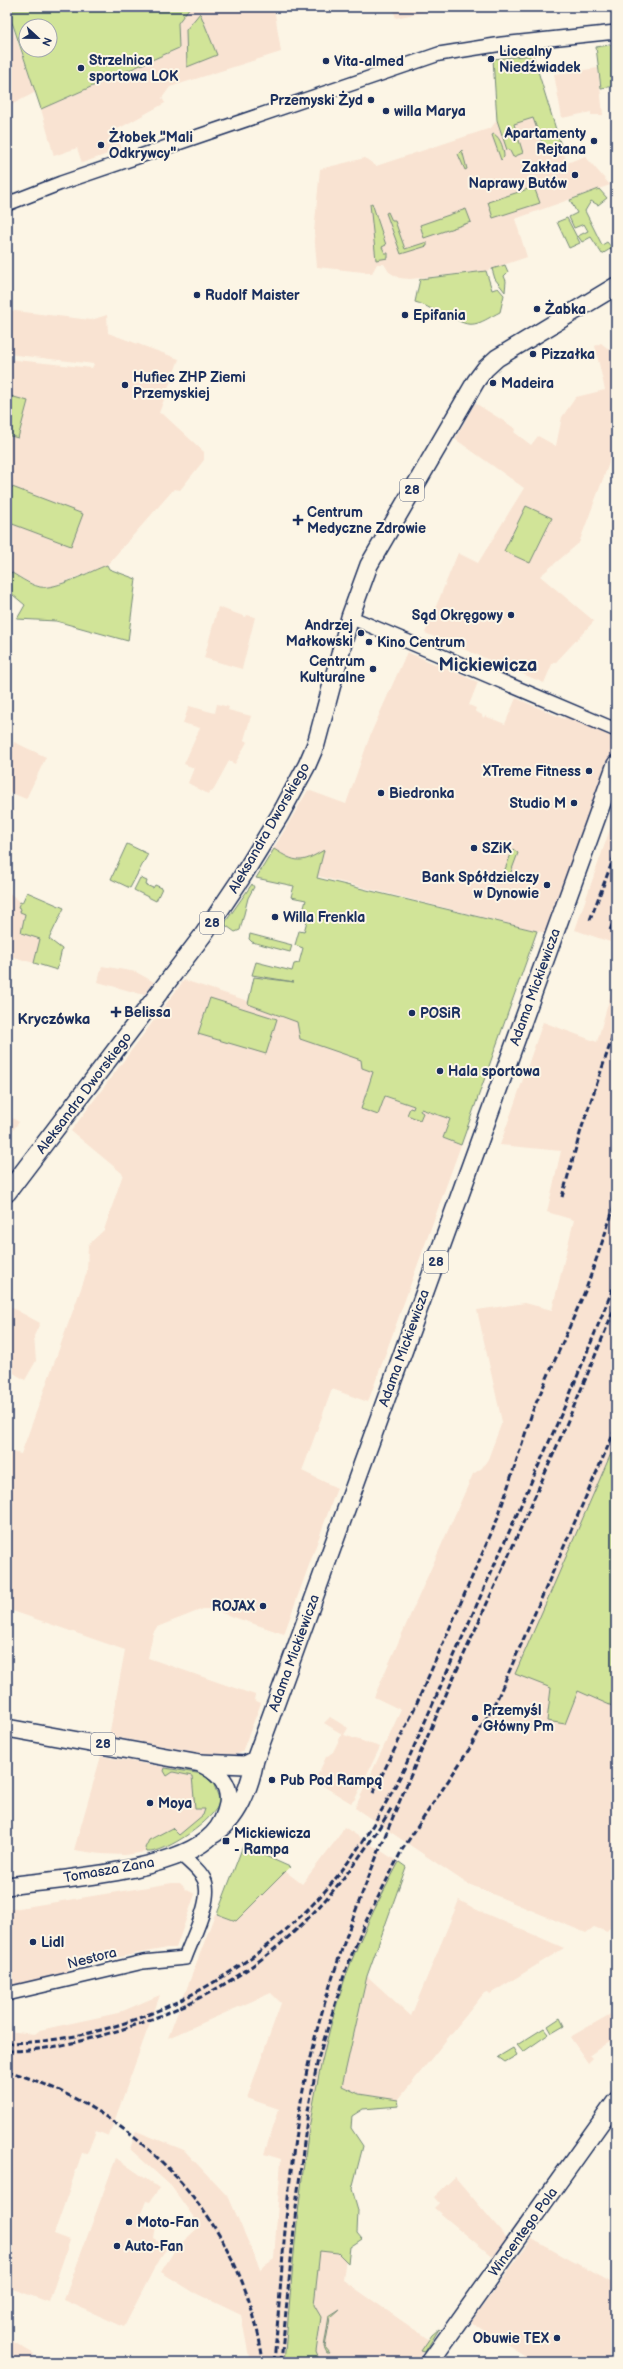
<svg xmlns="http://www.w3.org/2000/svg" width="623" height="2369" viewBox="0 0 623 2369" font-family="'Balsamiq Sans',sans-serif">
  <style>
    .built { fill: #f9e3d2 }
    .green { fill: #d1e498; stroke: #768a7b; fill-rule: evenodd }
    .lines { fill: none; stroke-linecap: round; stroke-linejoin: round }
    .minor-casing { stroke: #1b2f5e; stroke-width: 16 }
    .major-casing { stroke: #1b2f5e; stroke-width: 20 }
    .minor { stroke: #fcf5e5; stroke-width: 13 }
    .major { stroke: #fcf5e5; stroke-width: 17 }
    .rail { stroke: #1b2f5e; stroke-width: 3; stroke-dasharray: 6 3; stroke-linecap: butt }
    .poi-dot { fill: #1b2f5e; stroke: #fcf5e5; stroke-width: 1.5 }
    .labels { text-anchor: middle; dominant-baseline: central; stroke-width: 4; stroke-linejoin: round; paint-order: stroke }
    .shield { fill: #fcf5e5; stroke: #5e6a86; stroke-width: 1 }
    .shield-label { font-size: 13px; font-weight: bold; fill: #1b2f5e }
    .poi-label { font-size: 14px; font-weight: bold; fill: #1b2f5e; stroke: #fcf5e5; text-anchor: start }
    .street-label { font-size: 14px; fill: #1b2f5e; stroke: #fcf5e5 }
    .neighbourhood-label { font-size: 15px; font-weight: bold; fill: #1b2f5e; stroke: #fcf5e5 }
    .district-label { font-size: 18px; font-weight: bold; fill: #1b2f5e; stroke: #fcf5e5 }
  </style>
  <rect width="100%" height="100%" fill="#fcf5e5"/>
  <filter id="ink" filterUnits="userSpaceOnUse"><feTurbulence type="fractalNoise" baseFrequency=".025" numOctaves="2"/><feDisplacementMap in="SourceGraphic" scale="8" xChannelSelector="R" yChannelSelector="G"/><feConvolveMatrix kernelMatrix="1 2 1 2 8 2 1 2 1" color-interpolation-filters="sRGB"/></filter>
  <g filter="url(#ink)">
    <path class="built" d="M190 7H274L281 52 170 87 162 98 165 103 116 130 122 149 82 163 77 148 54 156 41 109 179 48 178 23Z
      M392 7H446L396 18Z
      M7 14 36 92 9 106H7Z
      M493 59 555 127 567 163 585 156 610 185 515 219 527 257 486 271 410 279 399 278 389 272 384 264H377L372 273 317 267 314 232 320 169 365 158 376 166 491 128 497 120Z
      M598 68 603 115H591V112L562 118 554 74Z
      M7 310 91 320 107 315 108 333 179 359 159 413 164 415 204 452V460L180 490 174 489 107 565 52 587H42L32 584 7 570V359L92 368 94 364 8 354Z
      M601 343 616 355V457L612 455 579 543 540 576 594 621 556 662H553L544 683 425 633 458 553 478 563 524 488 455 439 475 403 516 429 514 432 531 445 538 436 556 446 562 417 576 397 605 390 595 346Z
      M218 607 246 617 247 615 255 617 242 669 204 658Z
      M407 652 478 682 469 705 476 708 475 711 482 715 483 718 485 716 505 724 516 698 564 719 568 710 616 730V764L554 935 265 863 308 790 346 804 371 733Z
      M217 704 229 707 228 710 251 716 244 740 247 742 235 764 229 761 212 792 210 791 208 794 188 783 194 768 184 764 200 728 183 723 189 706 215 713Z
      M14 742 46 757 26 799 7 791V777Z
      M616 812V944L575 930Z
      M7 891 22 903 49 939 62 949 57 970 7 955Z
      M102 966 136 972 154 982 144 995 98 982Z
      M616 976V1919L607 1932 594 1927 586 1933 466 1883 355 1808 401 1710 374 1697 473 1474 482 1468 488 1459 502 1422 477 1310 525 1303 552 1310 574 1220 547 1212 561 1151 500 1145 543 1022 597 1042Z
      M254 977 325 987 361 1060 374 1072 384 1096 414 1106 408 1115 420 1120 421 1109 450 1119 443 1138 461 1145 368 1402 332 1389 302 1471 337 1488 284 1634 210 1609H203L157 1627 153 1633 148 1658 255 1695 254 1700 261 1703 242 1752 228 1758 109 1736 125 1650 7 1609V1451L21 1454 87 1272 88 1245 104 1230 123 1174 71 1131 184 980 248 1001Z
      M7 1115 19 1122 7 1138Z
      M7 1305 40 1323 34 1336 36 1361 25 1380 7 1369Z
      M330 1717 348 1728 344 1735 380 1747 355 1799 351 1803 315 1781 326 1757 333 1752 342 1734 324 1723Z
      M101 1756 203 1774 207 1777 208 1812 187 1831 163 1845 146 1852 125 1855 101 1854 74 1850Z
      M344 1827 406 1867 367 1976 411 2016 459 1900 477 1910 564 1948 490 1994 488 1992 484 1993 398 2100 359 2094 343 2086 348 2244 343 2280 431 2341 417 2362H250L241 2315 193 2292 161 2272 176 2248 200 2226 171 2186 130 2149 136 2131 184 2150 229 2198 260 2269 274 2259 281 2159 264 2154 279 2109 247 2098 281 2003 271 1993 168 2038 215 1914 236 1921 285 1871 302 1884 337 1839Z
      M172 1883H180L187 1890 195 1894 176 1948H167L109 1959 95 1953 73 1958 66 1973 7 1987V1910Z
      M160 1995 109 2136 96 2131 87 2154 82 2153 54 2234 70 2240 49 2302 7 2287V2031L35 2034 40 2030 118 2013Z
      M616 2011V2040L608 2042 590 2055 593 2058 588 2063 570 2037Z
      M116 2158 159 2188 150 2202 146 2201 139 2219 156 2225 154 2239 168 2247 159 2259 124 2327 64 2300Z
      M455 2177 507 2238 494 2258 434 2208 439 2203 434 2197Z
      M532 2239 616 2285V2362H578L574 2359 577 2362H519L524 2355 471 2322Z
      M7 2338 34 2354 31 2362H7Z"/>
    <path class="green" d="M7 7H190L178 23 179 48 41 109 13 25 7 14ZM26 26H50V50H26Z
      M200 13 217 55 187 67 186 30Z
      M616 44V86L601 88 596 47Z
      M533 55 562 149 549 153 546 145 543 146 533 118 514 124 523 153 513 157 509 149 507 150 497 120 493 59Z
      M494 134C501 138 504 150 504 157L501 160 492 135Z
      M462 150 467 169 465 170 458 154Z
      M534 187 540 203 493 218 488 202Z
      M599 189 607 198 598 205 591 201 585 211 602 245 607 242 612 248 602 254 591 237 582 242 578 236 588 231 584 224 574 228 569 217 577 213 570 200Z
      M372 203 386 245 382 247 385 253H388V258L376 260 370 204Z
      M466 209 471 222 424 238 420 225Z
      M388 212 392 221H395L405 249 427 242V246L401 254 386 213Z
      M567 218 580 243 569 248 557 222Z
      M505 265 508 272 504 276 506 281 505 292 495 279 492 269Z
      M486 271 492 290 498 288 504 295 500 312C482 321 473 331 454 318V316L449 314 448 317C436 313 427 305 415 302L420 279Z
      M7 395 28 401 18 438 7 435Z
      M7 485 83 514 71 546 7 522Z
      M526 506 552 518 530 563 504 551Z
      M107 565 109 569 136 579 128 641 56 621 17 619 25 605 7 590V570C18 576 28 584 40 587 56 590 91 571 107 565Z
      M127 844 148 854 130 888 111 879Z
      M274 849C296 863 301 864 324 850L317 878 537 931 461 1145 443 1138 450 1119 421 1109 420 1111 423 1113 420 1120 407 1115 410 1108 413 1109 414 1106 385 1096 378 1115 361 1109 373 1072 362 1068 361 1060 300 1039 297 1022 248 1004 254 977 294 982 252 975 256 962 292 971 294 964 299 963 303 948 295 945 299 931 304 932 308 917 302 915 306 900 291 897 294 886 256 878Z
      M513 849 518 853 508 880 505 881 502 877Z
      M140 878 147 881 146 885 153 888 155 885 162 888 156 901 134 890Z
      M252 884 254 887 248 898 240 930 235 932 224 924Z
      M27 892 64 908 49 939 62 949 57 970 34 963 40 939 21 933 25 914 20 912 21 909 18 907 20 902 22 903Z
      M250 934 292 945 290 952 252 942 249 939Z
      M210 998 277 1019 266 1054 198 1034Z
      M616 1442V1697L612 1706 578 1691 565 1724 547 1721 551 1688 515 1674Z
      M165 1768 203 1774 214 1785 220 1801C216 1819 165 1854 147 1852L145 1848 149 1840 172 1828 179 1835 203 1815 205 1809H195L192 1776 173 1772 167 1776 164 1771Z
      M243 1846 290 1867 236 1921 217 1914Z
      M399 1862 406 1867 367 1976 342 2086 359 2094 398 2100 399 2106 363 2109 352 2116 351 2128 363 2146 352 2189 358 2210 357 2233 362 2239 350 2247 348 2263 338 2253 320 2251 314 2305 321 2317 316 2352 320 2362H284C296 2239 302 2116 339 1997 353 1950 376 1905 399 1862Z
      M560 2018 564 2026 552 2033 548 2026Z
      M544 2028 549 2034 523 2052 517 2045Z
      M513 2048 517 2055 505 2062 498 2057Z
      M340 2309 330 2318 325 2347 330 2353H327L324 2347 329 2316Z
      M439 2329 425 2352 421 2351 432 2335Z"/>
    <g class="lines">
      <defs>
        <path id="minor" d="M7 204 61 183 439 54 502 44 616 32
          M350 617 616 730
          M7 1994 143 1962 185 1958C192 1938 214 1898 204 1879 199 1869 188 1862 181 1854"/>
        <path id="major" d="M7 1193 203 935 240 880 280 815 307 765 316 744 350 617 369 565 476 381 485 369 497 358 616 286
          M7 1728 200 1763 245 1765 255 1760
          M214 1834C238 1819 250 1787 255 1760L281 1689 616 764
          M7 1886C59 1879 178 1872 213 1834 221 1826 226 1814 228 1804 231 1783 217 1771 200 1763
          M430 2362 616 2101"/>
      </defs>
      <use href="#minor" class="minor-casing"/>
      <use href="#major" class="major-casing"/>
      <use href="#minor" class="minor"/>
      <use href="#major" class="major"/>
      <path class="rail" d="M590 920 616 852
        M610 930 616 916
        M562 1197 581 1130 616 1027
        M373 1793 412 1714 497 1520 533 1410 586 1289 616 1202
        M7 2043C123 2042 236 1984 315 1902 352 1863 380 1816 404 1769L568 1399 616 1281
        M7 2051C46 2051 83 2041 120 2030 247 1990 324 1920 392 1807
        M7 2071C140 2110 245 2223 263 2362
        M274 2362C284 2259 287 2150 312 2049 341 1934 389 1825 436 1717 497 1580 561 1443 616 1304
        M281 2362 297 2198 308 2111 318 2059 346 1969 363 1927 402 1850 470 1748 498 1697 616 1428"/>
    </g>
  </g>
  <g class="poi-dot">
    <circle cx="491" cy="59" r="4"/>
    <circle cx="326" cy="61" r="4"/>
    <circle cx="81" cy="68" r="4"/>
    <circle cx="371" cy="100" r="4"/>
    <circle cx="386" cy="111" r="4"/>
    <circle cx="594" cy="141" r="4"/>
    <circle cx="101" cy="145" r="4"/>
    <circle cx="575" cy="175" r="4"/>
    <circle cx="197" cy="295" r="4"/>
    <circle cx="537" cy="309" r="4"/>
    <circle cx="405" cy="315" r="4"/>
    <circle cx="533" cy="354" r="4"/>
    <circle cx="493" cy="383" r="4"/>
    <circle cx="125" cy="385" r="4"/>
    <path d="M296 514h4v4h4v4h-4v4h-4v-4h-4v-4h4z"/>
    <circle cx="511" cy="615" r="4"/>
    <circle cx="361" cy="633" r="4"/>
    <circle cx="369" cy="642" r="4"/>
    <circle cx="373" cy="669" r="4"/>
    <circle cx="589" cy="771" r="4"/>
    <circle cx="381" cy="793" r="4"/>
    <circle cx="574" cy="803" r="4"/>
    <circle cx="474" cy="848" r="4"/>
    <circle cx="547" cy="885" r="4"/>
    <circle cx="275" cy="917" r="4"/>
    <path d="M114 1006h4v4h4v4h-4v4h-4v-4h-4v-4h4z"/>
    <circle cx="412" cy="1013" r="4"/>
    <circle cx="440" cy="1071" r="4"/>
    <circle cx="263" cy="1606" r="4"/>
    <circle cx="475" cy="1718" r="4"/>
    <circle cx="272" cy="1780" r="4"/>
    <circle cx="150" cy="1803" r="4"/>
    <rect x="222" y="1837" width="8" height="8" rx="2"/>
    <circle cx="33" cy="1942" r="4"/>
    <circle cx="129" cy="2222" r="4"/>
    <circle cx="117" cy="2246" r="4"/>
    <circle cx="557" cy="2338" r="4"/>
  </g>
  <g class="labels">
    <g class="shield">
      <rect x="400" y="479" width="24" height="22" rx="3"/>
      <rect x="200" y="912" width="24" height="22" rx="3"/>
      <rect x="424" y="1251" width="24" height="22" rx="3"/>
      <rect x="91" y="1733" width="24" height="22" rx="3"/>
    </g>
    <g class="shield-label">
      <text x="412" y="490">28</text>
      <text x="212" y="923">28</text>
      <text x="436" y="1262">28</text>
      <text x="103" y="1744">28</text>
    </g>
    <g class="poi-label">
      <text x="499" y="51">Licealny<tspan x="499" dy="16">Niedźwiadek</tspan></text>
      <text x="89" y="60">Strzelnica<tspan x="89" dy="16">sportowa LOK</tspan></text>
      <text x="334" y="61">Vita-almed</text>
      <text x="363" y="100" text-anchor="end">Przemyski Żyd</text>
      <text x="394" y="111">willa Marya</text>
      <text x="586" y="133" text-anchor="end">Apartamenty<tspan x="586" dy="16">Rejtana</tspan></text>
      <text x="109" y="137">Żłobek "Mali<tspan x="109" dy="16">Odkrywcy"</tspan></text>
      <text x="567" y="167" text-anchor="end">Zakład<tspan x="567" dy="16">Naprawy Butów</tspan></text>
      <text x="205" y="295">Rudolf Maister</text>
      <text x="545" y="309">Żabka</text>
      <text x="413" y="315">Epifania</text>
      <text x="541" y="354">Pizzałka</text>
      <text x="133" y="377">Hufiec ZHP Ziemi<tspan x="133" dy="16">Przemyskiej</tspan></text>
      <text x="501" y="383">Madeira</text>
      <text x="307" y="512">Centrum<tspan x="307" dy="16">Medyczne Zdrowie</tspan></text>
      <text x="503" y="615" text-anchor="end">Sąd Okręgowy</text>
      <text x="353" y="625" text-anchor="end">Andrzej<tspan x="353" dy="16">Małkowski</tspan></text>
      <text x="377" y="642">Kino Centrum</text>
      <text x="365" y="661" text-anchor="end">Centrum<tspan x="365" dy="16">Kulturalne</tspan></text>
      <text x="581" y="771" text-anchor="end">XTreme Fitness</text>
      <text x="389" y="793">Biedronka</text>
      <text x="566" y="803" text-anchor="end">Studio M</text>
      <text x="482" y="848">SZiK</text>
      <text x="539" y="877" text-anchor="end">Bank Spółdzielczy<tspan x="539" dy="16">w Dynowie</tspan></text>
      <text x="283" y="917">Willa Frenkla</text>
      <text x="124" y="1012">Belissa</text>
      <text x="420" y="1013">POSiR</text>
      <text x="448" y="1071">Hala sportowa</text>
      <text x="255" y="1606" text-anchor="end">ROJAX</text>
      <text x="483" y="1710">Przemyśl<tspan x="483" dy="16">Główny Pm</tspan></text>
      <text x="280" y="1780">Pub Pod Rampą</text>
      <text x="158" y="1803">Moya</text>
      <text x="234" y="1833">Mickiewicza<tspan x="234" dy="16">- Rampa</tspan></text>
      <text x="41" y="1942">Lidl</text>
      <text x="137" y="2222">Moto-Fan</text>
      <text x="125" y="2246">Auto-Fan</text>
      <text x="549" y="2338" text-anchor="end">Obuwie TEX</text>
    </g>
    <g class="street-label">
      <text transform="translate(269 828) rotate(-60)">Aleksandra Dworskiego</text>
      <text transform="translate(535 987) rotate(-70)">Adama Mickiewicza</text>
      <text transform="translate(84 1093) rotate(-53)">Aleksandra Dworskiego</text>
      <text transform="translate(404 1348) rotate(-70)">Adama Mickiewicza</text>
      <text transform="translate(294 1653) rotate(-70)">Adama Mickiewicza</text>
      <text transform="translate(109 1870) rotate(-10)">Tomasza Zana</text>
      <text transform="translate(92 1958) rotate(-14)">Nestora</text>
      <text transform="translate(523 2232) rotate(-54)">Wincentego Pola</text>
    </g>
    <g class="neighbourhood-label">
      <text x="54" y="1019">Kryczówka</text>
    </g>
    <g class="district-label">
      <text x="488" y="665">Mickiewicza</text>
    </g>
  </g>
  <rect width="623" height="2369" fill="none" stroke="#fcf5e5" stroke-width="24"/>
  <rect x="12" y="12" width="599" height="2345" fill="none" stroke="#1b2f5e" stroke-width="1.5" filter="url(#ink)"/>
  <g transform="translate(38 38) rotate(112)"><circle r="19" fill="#fcf5e5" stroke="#a2a6af"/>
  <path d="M0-3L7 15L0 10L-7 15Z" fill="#1b2f5e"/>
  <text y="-6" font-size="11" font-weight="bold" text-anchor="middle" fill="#1b2f5e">N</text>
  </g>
</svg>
